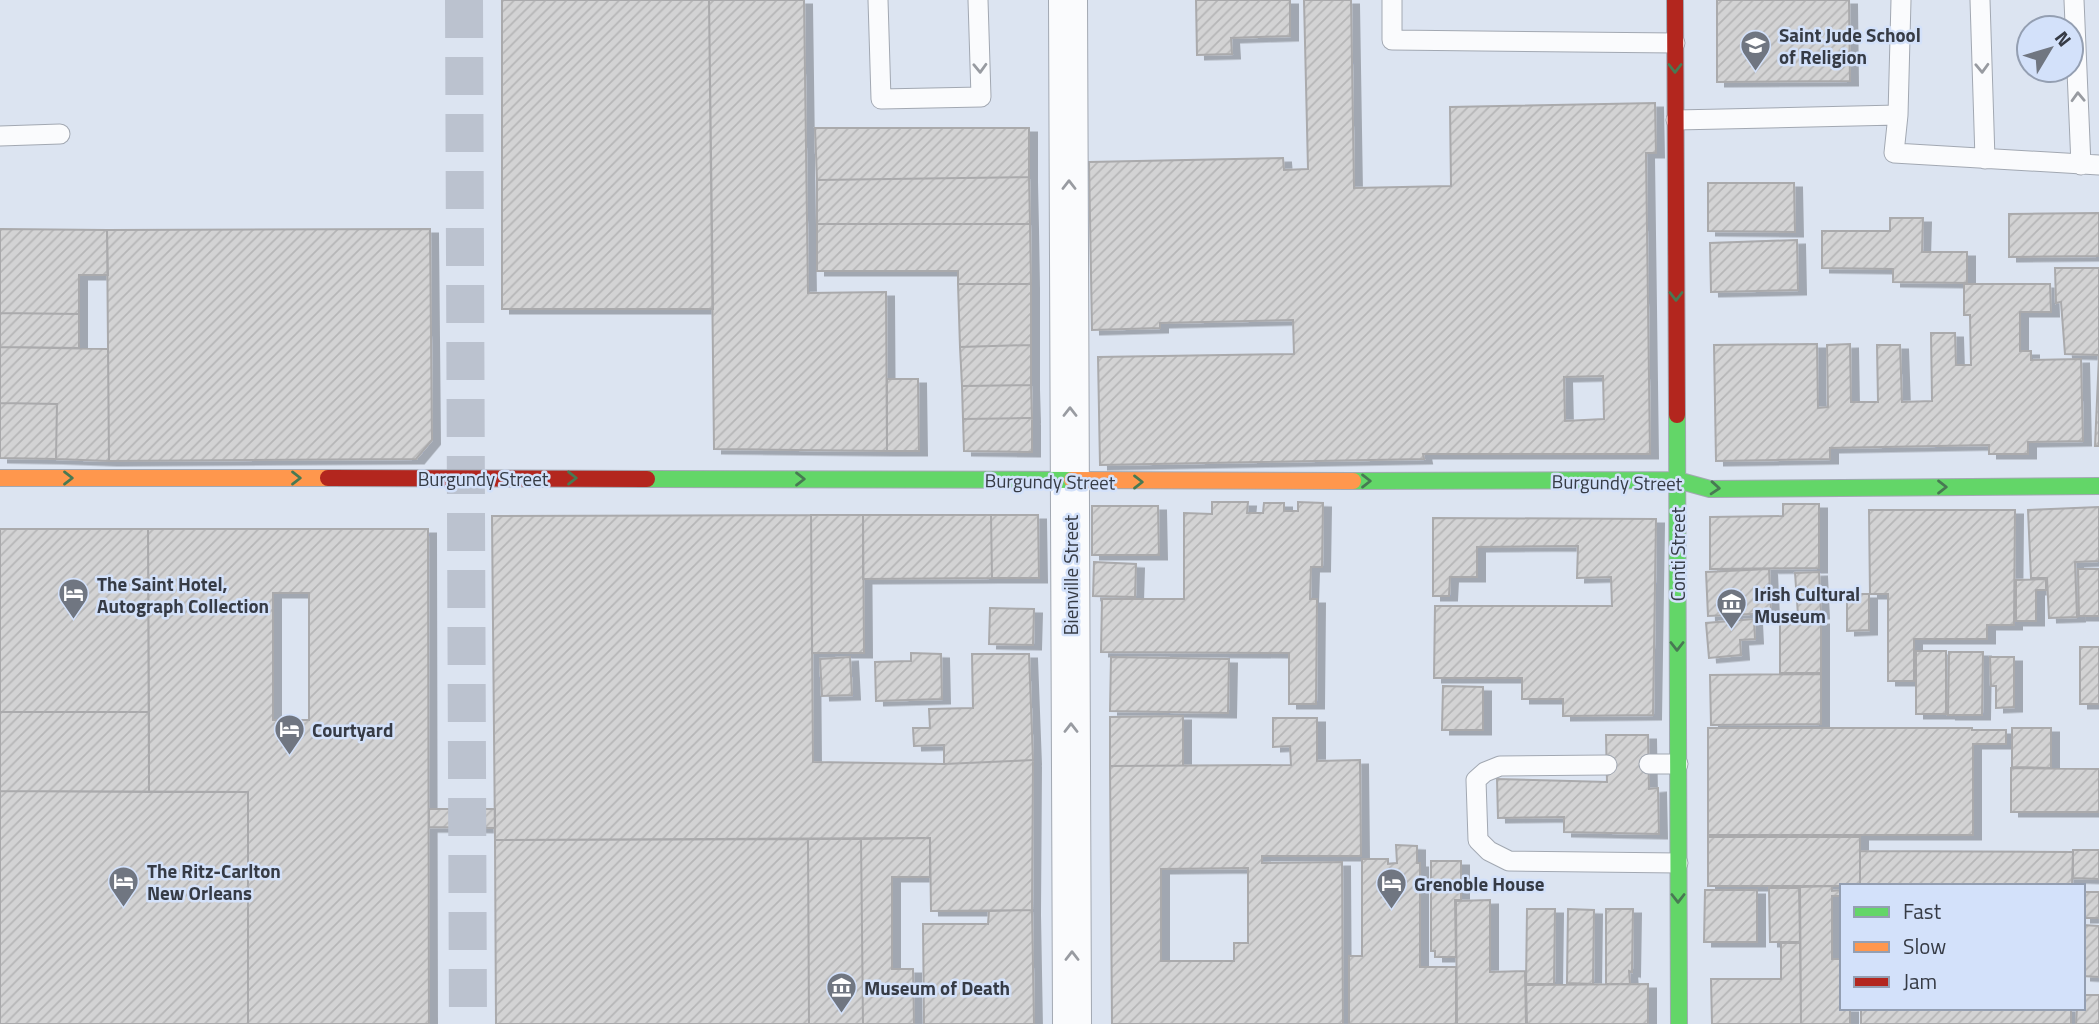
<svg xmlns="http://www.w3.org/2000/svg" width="2099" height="1024" viewBox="0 0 2099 1024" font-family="'Titillium Web',sans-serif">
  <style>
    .building { fill: url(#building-hatch); stroke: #aaaaac; stroke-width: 2; fill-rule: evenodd; filter: url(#shadow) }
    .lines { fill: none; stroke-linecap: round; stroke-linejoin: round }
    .street-tunnel { stroke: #bbc2cf; stroke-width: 38; stroke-dasharray: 38 19; stroke-linecap: butt }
    .lane-casing { stroke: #a2a8b2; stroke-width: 21 }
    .street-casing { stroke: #a2a8b2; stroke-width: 40 }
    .fast-casing { stroke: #a2a8b2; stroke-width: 18 }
    .slow-casing { stroke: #a2a8b2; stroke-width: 18 }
    .jam-casing { stroke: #a2a8b2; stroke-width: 18 }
    .lane { stroke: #fafbfd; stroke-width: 19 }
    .street { stroke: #fafbfd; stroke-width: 38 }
    .fast { stroke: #63d668; stroke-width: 16 }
    .slow { stroke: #ff974d; stroke-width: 16 }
    .jam { stroke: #b3261e; stroke-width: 16 }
    .oneway { stroke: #989ba1 }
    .oneway2 { stroke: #487953 }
    .labels { text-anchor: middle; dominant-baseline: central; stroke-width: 5; stroke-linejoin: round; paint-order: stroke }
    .poi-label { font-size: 19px; font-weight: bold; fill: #363b45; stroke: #d3e1fa; text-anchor: start }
    .street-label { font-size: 19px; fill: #363b45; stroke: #d3e1fa }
  </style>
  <defs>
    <pattern id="building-hatch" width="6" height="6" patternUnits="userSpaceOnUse" patternTransform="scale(1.75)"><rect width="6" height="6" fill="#d3d3d4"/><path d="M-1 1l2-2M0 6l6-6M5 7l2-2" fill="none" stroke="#b6b6b7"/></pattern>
    <filter id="shadow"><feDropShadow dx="8" dy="4.5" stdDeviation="0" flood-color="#0004"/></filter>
  </defs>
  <rect width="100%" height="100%" fill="#dce4f1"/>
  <path class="building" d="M502 0H709L713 309H502Z
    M709 0H804L808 293 886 292 887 451 714 449Z
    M1196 0H1290V36L1231 38 1232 54 1197 55Z
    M1304 0H1351L1354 188 1451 186 1450 107 1655 103 1656 153H1646L1650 454H1423L1424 459 1100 465 1098 357 1294 354 1293 320 1160 323V328L1092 330 1089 162 1283 158 1284 170 1308 169ZM1603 376 1604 419 1565 421 1564 377Z
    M1717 0H1849L1850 81 1717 82Z
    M815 128H1029V177L817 180Z
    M1029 177 1030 224H817V180Z
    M1708 183H1794L1795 232 1708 231Z
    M2099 213V256L2009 257V214Z
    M1890 218H1923L1922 252H1967V283L1893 282V269L1822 268V231H1890Z
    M817 224H1030L1031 284H958V271H817Z
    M0 229 107 230 108 275H79V314L0 313Z
    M430 229 432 440 416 459 109 461 107 230Z
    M1797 240 1798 290 1711 292 1710 243Z
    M2055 268H2099V446H2095L2099 355 2065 354 2061 302 2056 303Z
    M958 284H1031V345L960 347Z
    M1964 284H2050L2051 312H2020V351H2031V360L2081 359 2083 441 2028 442V454H1989V445L1830 448V459L1716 461 1714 345 1817 344 1818 408 1828 407 1827 345 1850 344 1851 402H1878L1877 345H1900L1902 402 1932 401 1931 333H1955L1956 365H1971L1970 315H1964Z
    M0 313 79 314V348L0 347Z
    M1031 345V385L962 386 960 347Z
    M0 347 108 349 109 461 56 459 57 404 0 403Z
    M887 379H918L919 451H887Z
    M1031 385 1032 418 963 419 962 386Z
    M0 403 57 404 56 459 0 458Z
    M1032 418V452L964 451 963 419Z
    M1212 502H1248L1247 513H1263L1264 503H1284V511H1298V502L1323 503 1322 567H1311L1310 599H1317L1316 704H1289V653L1101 652 1102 599H1184V513L1212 514Z
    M1783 504H1819V568L1710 569V517L1783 516Z
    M1092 506H1158L1159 555H1092Z
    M2099 507V561L2075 562 2077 617 2049 618 2047 578H2031L2028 510Z
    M1869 510H2015L2014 625H1987V639H1914V681H1888V594H1870Z
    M811 515H863L864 653H812Z
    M811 515 813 762 944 764 1033 760 1032 910 931 911 930 838 495 840 492 516Z
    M863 515H991L992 578 863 579Z
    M991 515H1038L1039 578H992Z
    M1433 518 1656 519 1653 715 1563 716V699H1522V678H1434L1435 606H1612L1611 577 1577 578 1578 546 1477 547V577H1450L1449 596H1433Z
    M0 529H148L149 712H0Z
    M148 529H428L429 1024H248V792H149ZM273 593H309V720H273Z
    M1094 562 1136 564 1135 597 1093 596Z
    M1769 569 1771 613 1708 616 1706 572Z
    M2078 569H2099V616H2079Z
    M1819 572 1821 614 1798 615 1795 573Z
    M2046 579V590H2036V621H2016V580Z
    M1847 594H1869V630L1847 631Z
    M990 608 1034 609 1033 645 989 644Z
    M1754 619 1755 639 1740 640 1741 655 1709 658 1706 623Z
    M1780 620H1821V673H1780Z
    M2080 647H2099V704H2080Z
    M1916 651H1946V714H1916Z
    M1949 652H1983L1982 715H1948Z
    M911 653 941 654 942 699 876 701 875 662 911 661Z
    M972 654H1029L1033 760 944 764V745L914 746 913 728H930L929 709 973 708Z
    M850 657 852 695 822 696 820 659Z
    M1111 657 1229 659 1228 713 1110 711Z
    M1990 657H2014V707L1996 708V686H1991Z
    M1821 674V724L1711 725 1710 675Z
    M1443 686 1483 687V730H1442Z
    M0 712H149V792L0 791Z
    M1183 716V766H1110V717Z
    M1273 718H1317V761L1360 760 1361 856H1262V863L1342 862 1343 1024H1112L1110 766 1291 765 1290 746 1273 747ZM1248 868V943H1234V961H1161V869Z
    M1708 728H1972V730H2006V744H1973V835H1708Z
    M2012 728H2051V768L2012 767Z
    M1606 735H1648L1649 789 1658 788 1659 834 1564 832V817L1498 818 1497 779 1607 782Z
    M2011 768 2099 769V812H2011Z
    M0 791 248 792V1024H0Z
    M429 809H495V828L429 827Z
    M1708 837H1860V886H1708Z
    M930 838V877H892V969H913L914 1024H863L861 839Z
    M808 839 809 1024H496L495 840Z
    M808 839H861L863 1024H809Z
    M1396 845 1417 846V863H1420V967H1456V1024H1349V956H1362V859H1388V864L1397 863Z
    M2073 850H2099V879L2073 878Z
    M1860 851 2073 852 2072 886H1860Z
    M1431 861H1461V900H1455L1456 957H1435V951H1431Z
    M1832 886V891L1842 890V896H1832V959H1842V1008H1850V1024H1801L1800 887Z
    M1769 888H1799L1800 942H1770Z
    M1705 890H1757V942H1704Z
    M2083 892H2099V918H2083Z
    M1490 900V972L1525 971 1526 1024H1457L1456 901Z
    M1527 909H1555L1554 984H1526Z
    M1568 909 1594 910 1593 984 1567 983Z
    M1606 909H1633L1632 972 1629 971 1630 984H1606Z
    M1032 910 1034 1024H924L923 924H988L989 911Z
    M2083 925 2099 926V977L2083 976Z
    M1781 943H1800L1801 1024H1712L1711 979H1781Z
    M1648 984V1024H1527L1526 985Z
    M2083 995H2099V1024H2076L2077 1008H2083Z
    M1861 1008H2071V1024H1861Z"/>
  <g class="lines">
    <path class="street-tunnel" d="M464 0 468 1024"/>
    <defs>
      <path id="lane" d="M878 0 881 99 981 97 978 0
        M1392 0V40L1675 43
        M1901 0 1898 115 1894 153 2099 165
        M1980 0 1985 159
        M2074 0 2081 165
        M1676 120 1898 115
        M0 136 60 134
        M1649 764H1678
        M1607 765 1500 766 1485 772 1476 780 1478 840 1489 851 1509 861 1678 863"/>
      <path id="street" d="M1068 0 1072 1024"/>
      <path id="fast" d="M1677 415 1679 1024
        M647 479 1072 480
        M1353 481 1677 480 1710 489 2099 486"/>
      <path id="slow" d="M0 478H328
        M1072 480 1353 481"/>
      <path id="jam" d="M1675 0 1677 415
        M328 478 647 479"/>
    </defs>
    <use href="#lane" class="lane-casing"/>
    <use href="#street" class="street-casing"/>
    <use href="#fast" class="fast-casing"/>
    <use href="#slow" class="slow-casing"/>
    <use href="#jam" class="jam-casing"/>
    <use href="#lane" class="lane"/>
    <use href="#street" class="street"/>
    <use href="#fast" class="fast"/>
    <use href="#slow" class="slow"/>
    <use href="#jam" class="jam"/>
  </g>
  <defs><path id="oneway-chevron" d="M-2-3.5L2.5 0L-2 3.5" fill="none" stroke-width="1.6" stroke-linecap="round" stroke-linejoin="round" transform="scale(1.75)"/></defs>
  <g class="oneway">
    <use href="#oneway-chevron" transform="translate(980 68) rotate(88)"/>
    <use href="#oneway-chevron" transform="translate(1982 68) rotate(88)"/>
    <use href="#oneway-chevron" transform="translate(2078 97) rotate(-92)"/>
    <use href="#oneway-chevron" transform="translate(1069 185) rotate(-90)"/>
    <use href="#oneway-chevron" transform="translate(1070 412) rotate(-90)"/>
    <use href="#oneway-chevron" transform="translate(1071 728) rotate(-90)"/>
    <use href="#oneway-chevron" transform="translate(1072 956) rotate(-90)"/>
  </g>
  <g class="oneway2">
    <use href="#oneway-chevron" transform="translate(1675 68) rotate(90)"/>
    <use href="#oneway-chevron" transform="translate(1676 296) rotate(90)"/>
    <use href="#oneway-chevron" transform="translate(68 478)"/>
    <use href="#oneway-chevron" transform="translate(296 478)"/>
    <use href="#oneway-chevron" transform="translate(572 478)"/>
    <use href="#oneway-chevron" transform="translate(800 479)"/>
    <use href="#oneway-chevron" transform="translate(1366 481)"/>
    <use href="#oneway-chevron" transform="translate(1138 482)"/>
    <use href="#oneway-chevron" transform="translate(1942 487)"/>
    <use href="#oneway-chevron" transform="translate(1715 488) rotate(4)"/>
    <use href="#oneway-chevron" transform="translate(1677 646) rotate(90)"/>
    <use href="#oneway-chevron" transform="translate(1678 898) rotate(90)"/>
  </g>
  <defs>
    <symbol id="school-pin" viewBox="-11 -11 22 30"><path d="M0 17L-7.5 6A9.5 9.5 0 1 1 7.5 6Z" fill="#707681" stroke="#d3e1fa"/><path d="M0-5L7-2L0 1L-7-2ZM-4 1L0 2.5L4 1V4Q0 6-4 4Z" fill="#fff"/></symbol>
    <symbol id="hotel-pin" viewBox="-11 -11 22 30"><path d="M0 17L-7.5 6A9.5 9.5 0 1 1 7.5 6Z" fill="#707681" stroke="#d3e1fa"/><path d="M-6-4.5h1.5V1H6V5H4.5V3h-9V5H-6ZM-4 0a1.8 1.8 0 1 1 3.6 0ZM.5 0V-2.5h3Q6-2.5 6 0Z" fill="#fff"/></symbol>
    <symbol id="museum-pin" viewBox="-11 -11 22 30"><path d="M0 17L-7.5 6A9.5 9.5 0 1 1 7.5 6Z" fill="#707681" stroke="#d3e1fa"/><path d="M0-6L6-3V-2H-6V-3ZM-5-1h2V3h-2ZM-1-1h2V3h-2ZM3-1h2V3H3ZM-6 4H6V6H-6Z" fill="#fff"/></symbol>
  </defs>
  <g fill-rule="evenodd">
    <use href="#school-pin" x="1738" y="28" width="35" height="47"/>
    <use href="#hotel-pin" x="56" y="576" width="35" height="47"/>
    <use href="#museum-pin" x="1714" y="586" width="35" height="47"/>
    <use href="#hotel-pin" x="272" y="712" width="35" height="47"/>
    <use href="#hotel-pin" x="106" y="864" width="35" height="47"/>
    <use href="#hotel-pin" x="1374" y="866" width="35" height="47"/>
    <use href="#museum-pin" x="824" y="970" width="35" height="47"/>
  </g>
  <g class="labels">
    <g class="poi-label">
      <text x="1779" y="34">Saint Jude School<tspan x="1779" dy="22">of Religion</tspan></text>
      <text x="97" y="583">The Saint Hotel,<tspan x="97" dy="22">Autograph Collection</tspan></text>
      <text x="1754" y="593">Irish Cultural<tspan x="1754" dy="22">Museum</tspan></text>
      <text x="312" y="729">Courtyard</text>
      <text x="147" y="870">The Ritz-Carlton<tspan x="147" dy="22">New Orleans</tspan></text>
      <text x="1414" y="883">Grenoble House</text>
      <text x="864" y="987">Museum of Death</text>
    </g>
    <g class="street-label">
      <text x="483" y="478">Burgundy Street</text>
      <text transform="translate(1050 481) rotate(1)">Burgundy Street</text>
      <text transform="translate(1617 482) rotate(1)">Burgundy Street</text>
      <text transform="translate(1677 554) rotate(-90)">Conti Street</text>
      <text transform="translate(1070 575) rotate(-90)">Bienville Street</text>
    </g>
  </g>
  <rect x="1840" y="884" width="245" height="126" fill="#d3e1fa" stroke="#949fb2" stroke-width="2"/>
  <rect x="1854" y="907" width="35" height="10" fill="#63d668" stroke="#949fb2" stroke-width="2"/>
  <text x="1903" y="919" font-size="21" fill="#363b45">Fast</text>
  <rect x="1854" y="942" width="35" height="10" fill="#ff974d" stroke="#949fb2" stroke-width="2"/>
  <text x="1903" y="954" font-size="21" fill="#363b45">Slow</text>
  <rect x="1854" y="977" width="35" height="10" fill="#b3261e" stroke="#949fb2" stroke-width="2"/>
  <text x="1903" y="989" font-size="21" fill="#363b45">Jam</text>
  <g transform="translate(2050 49) rotate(52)"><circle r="33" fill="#d3e1fa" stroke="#949fb2" stroke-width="2"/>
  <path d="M0-5L12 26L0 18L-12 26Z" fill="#707681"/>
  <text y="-10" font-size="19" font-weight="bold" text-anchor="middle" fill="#363b45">N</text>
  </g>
</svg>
